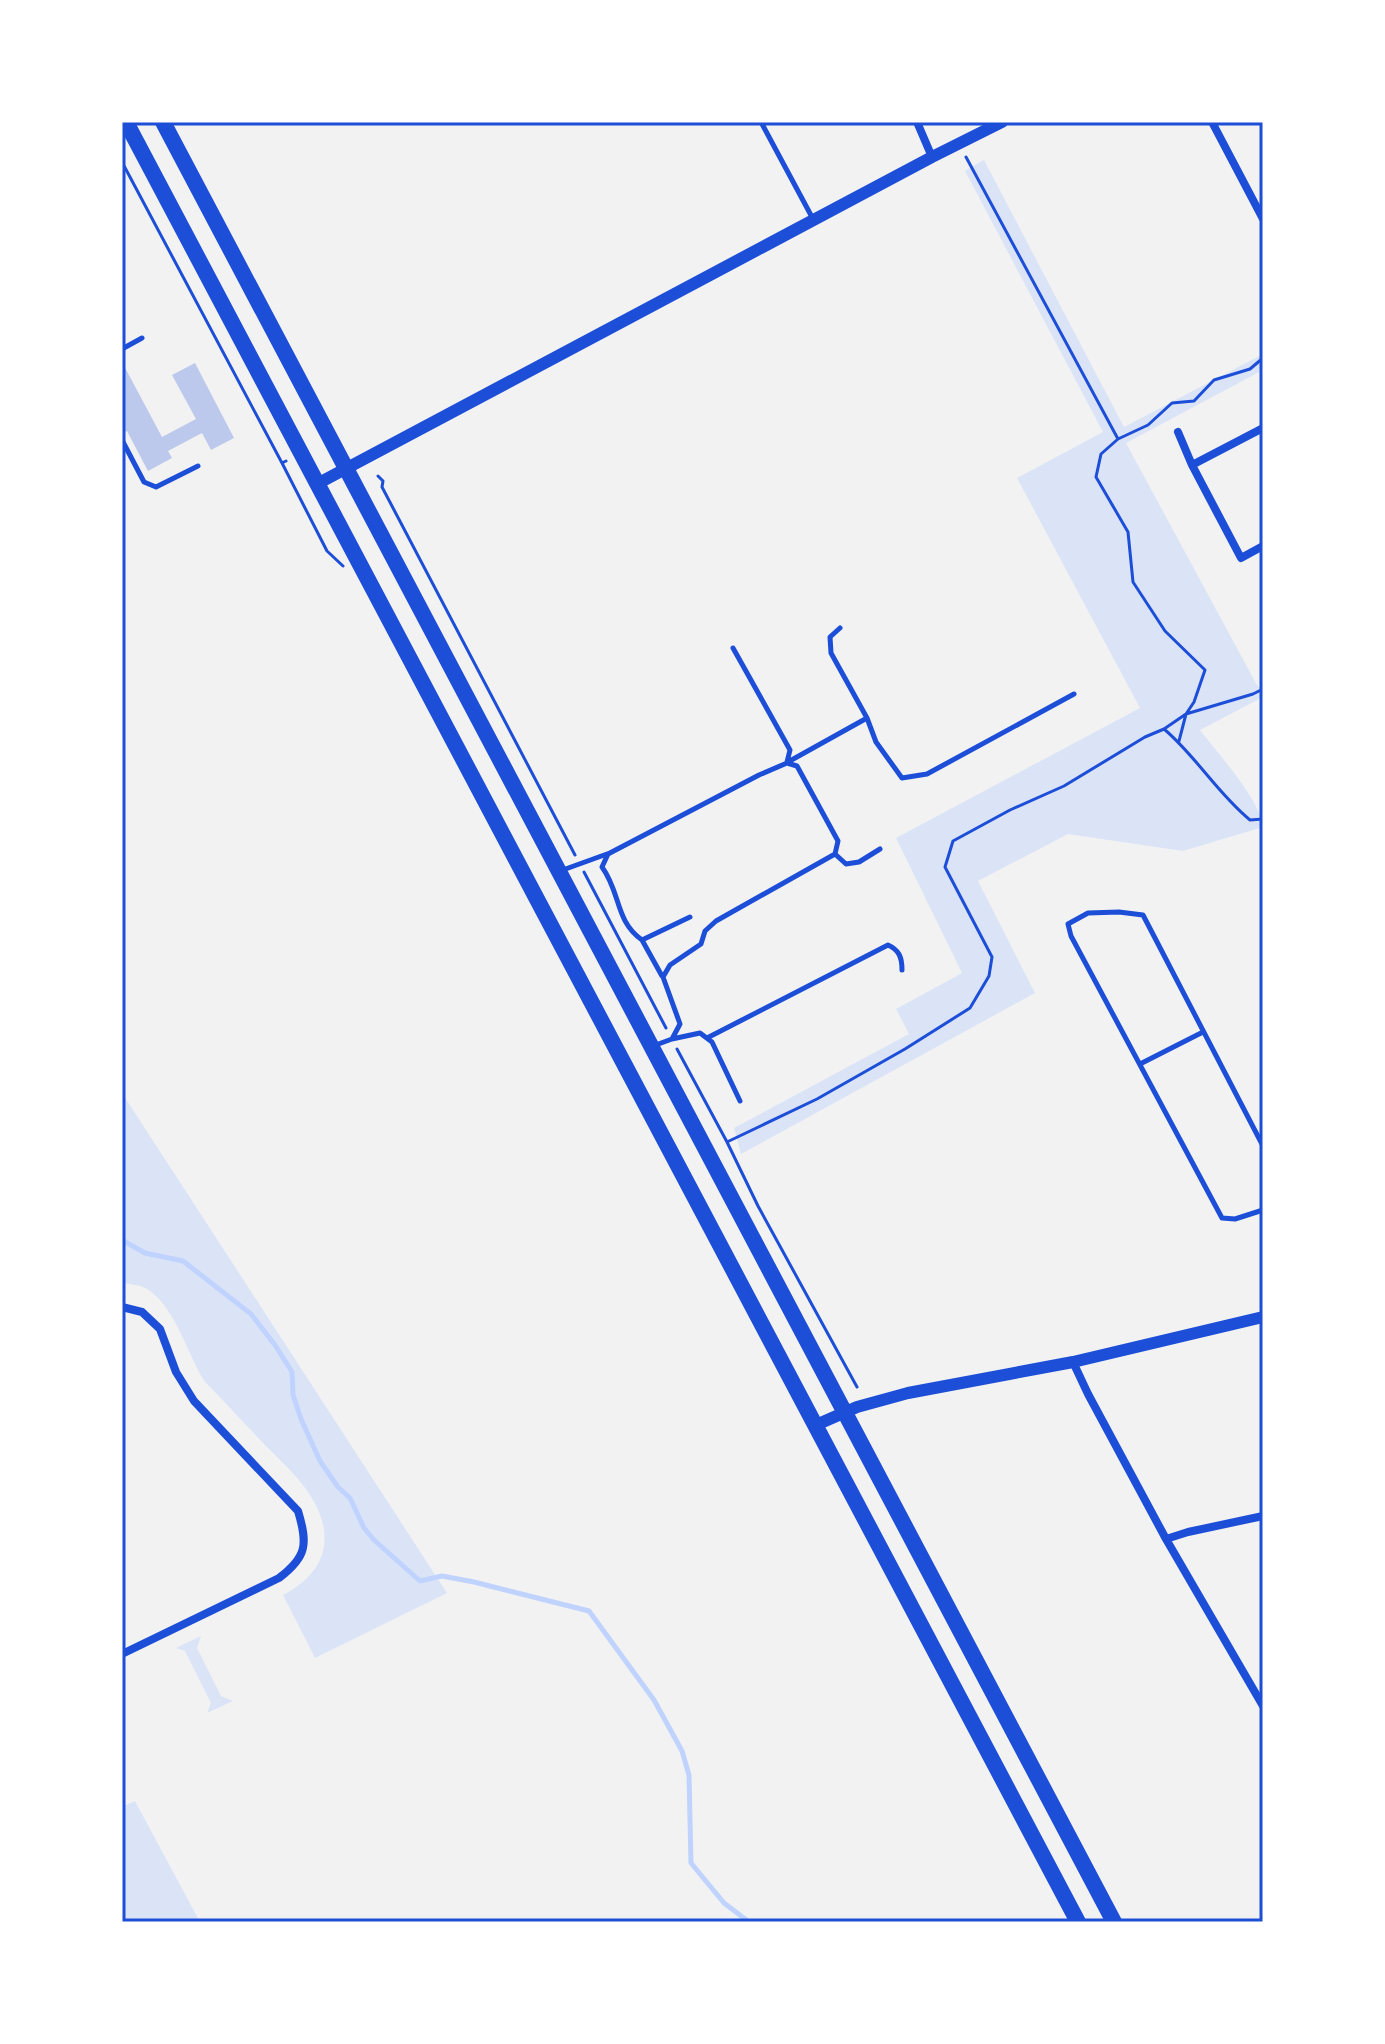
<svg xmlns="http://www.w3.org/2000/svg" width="1385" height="2044" viewBox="0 0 1385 2044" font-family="Ubuntu,sans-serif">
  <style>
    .green { fill: #dbe4f7 }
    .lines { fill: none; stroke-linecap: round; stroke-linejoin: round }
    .stream { stroke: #bfd3fe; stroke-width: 5 }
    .building { fill: #bdc9ec }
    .path { stroke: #1d4ed8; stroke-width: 3 }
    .service { stroke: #1d4ed8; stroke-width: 5 }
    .minor { stroke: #1d4ed8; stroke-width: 8 }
    .tertiary { stroke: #1d4ed8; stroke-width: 12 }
    .primary { stroke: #1d4ed8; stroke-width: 16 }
    .neatline { fill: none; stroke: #1d4ed8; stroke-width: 3 }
  </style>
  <rect width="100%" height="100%" fill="#f2f2f2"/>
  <path class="green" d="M984 160 1124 427 1263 354V370L1126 443 1258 687 1263 685V697L1200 730C1216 751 1262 802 1263 827L1183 851 1068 834 978 881 1035 993 741 1154 734 1128 909 1034 896 1009 962 973 896 838 1140 708 1017 478 1103 432 965 171Z
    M122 1093 447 1593 315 1658 283 1595C333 1569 336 1527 302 1484 291 1470 277 1457 264 1444 244 1423 225 1402 205 1382 187 1354 175 1306 147 1289 141 1285 130 1284 122 1283Z
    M201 1636 197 1648 221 1696 233 1701 207 1713 211 1703 185 1651 176 1648Z
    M135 1801 200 1922H122V1807Z"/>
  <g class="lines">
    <path class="stream" d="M122 1240 145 1253 183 1261 251 1314 275 1345 292 1372 293 1395 301 1419 320 1461 338 1487 350 1498 364 1528 374 1540 420 1581 442 1576 474 1582 589 1611 654 1700 682 1751 689 1775 691 1863 724 1903 749 1922"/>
  </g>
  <path class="building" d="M122 362 162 437 196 419 172 375 195 363 234 438 211 450 202 433 168 451 172 458 148 471 127 431 123 433 122 431Z"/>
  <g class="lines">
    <path class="path" d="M966 157 1118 439
      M122 162 282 463 286 461
      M282 463 327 551 343 566
      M378 476 383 481 382 487 575 855
      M1164 729C1196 756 1217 793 1250 820L1263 819
      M1179 741 1186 714 1194 702 1205 670 1165 631 1133 582 1128 532 1096 477 1101 454 1118 439 1148 425 1172 403 1194 401 1214 380 1250 369 1263 358
      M584 872 666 1028
      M677 1049 727 1142 758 1206 857 1387
      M727 1142 817 1099 905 1049 970 1008 989 976 992 957 945 867 953 841 1010 810 1064 786 1145 737 1164 729 1186 714 1253 694 1263 689"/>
    <path class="service" d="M761 122 813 219
      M122 349 142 338
      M122 440 144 482 156 487 198 466
      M840 628 830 637 831 653 867 718
      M733 648 790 750 787 762
      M788 762 867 718 876 742 902 778 927 774 1074 694
      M835 854 846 864 859 862 880 849
      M560 871 607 854
      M642 940 662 976
      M707 1038 888 945C899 950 902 957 902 970
      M672 1039 680 1024 663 977 670 965 701 944 705 931 716 921 835 854 838 841 797 766 787 763 759 775 608 854 602 867C621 893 615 921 642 940L690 917
      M653 1046 672 1039 700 1033 712 1042 740 1101
      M1140 1064 1203 1032
      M1263 1146 1143 915 1119 912 1088 913 1068 924 1071 936 1222 1218 1235 1219 1263 1210"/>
    <path class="minor" d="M917 122 932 157
      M1212 122 1263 219
      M1178 432 1192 465 1241 558 1263 546
      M1192 465 1263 428
      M122 1307 142 1312 160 1329 176 1372 194 1401 298 1511C308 1544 307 1557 279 1578L122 1654
      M1073 1362 1088 1394 1166 1539 1263 1706
      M1166 1539 1188 1532 1263 1516"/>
    <path class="tertiary" d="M317 484 932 157 1002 122
      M816 1425 857 1407 908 1393 1073 1362 1263 1317"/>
    <path class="primary" d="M126 122 1078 1922
      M163 122 1114 1922"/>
  </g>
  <rect width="1385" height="2044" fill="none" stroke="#ffffff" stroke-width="248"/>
  <rect x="124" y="124" width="1137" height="1796" class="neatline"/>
</svg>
